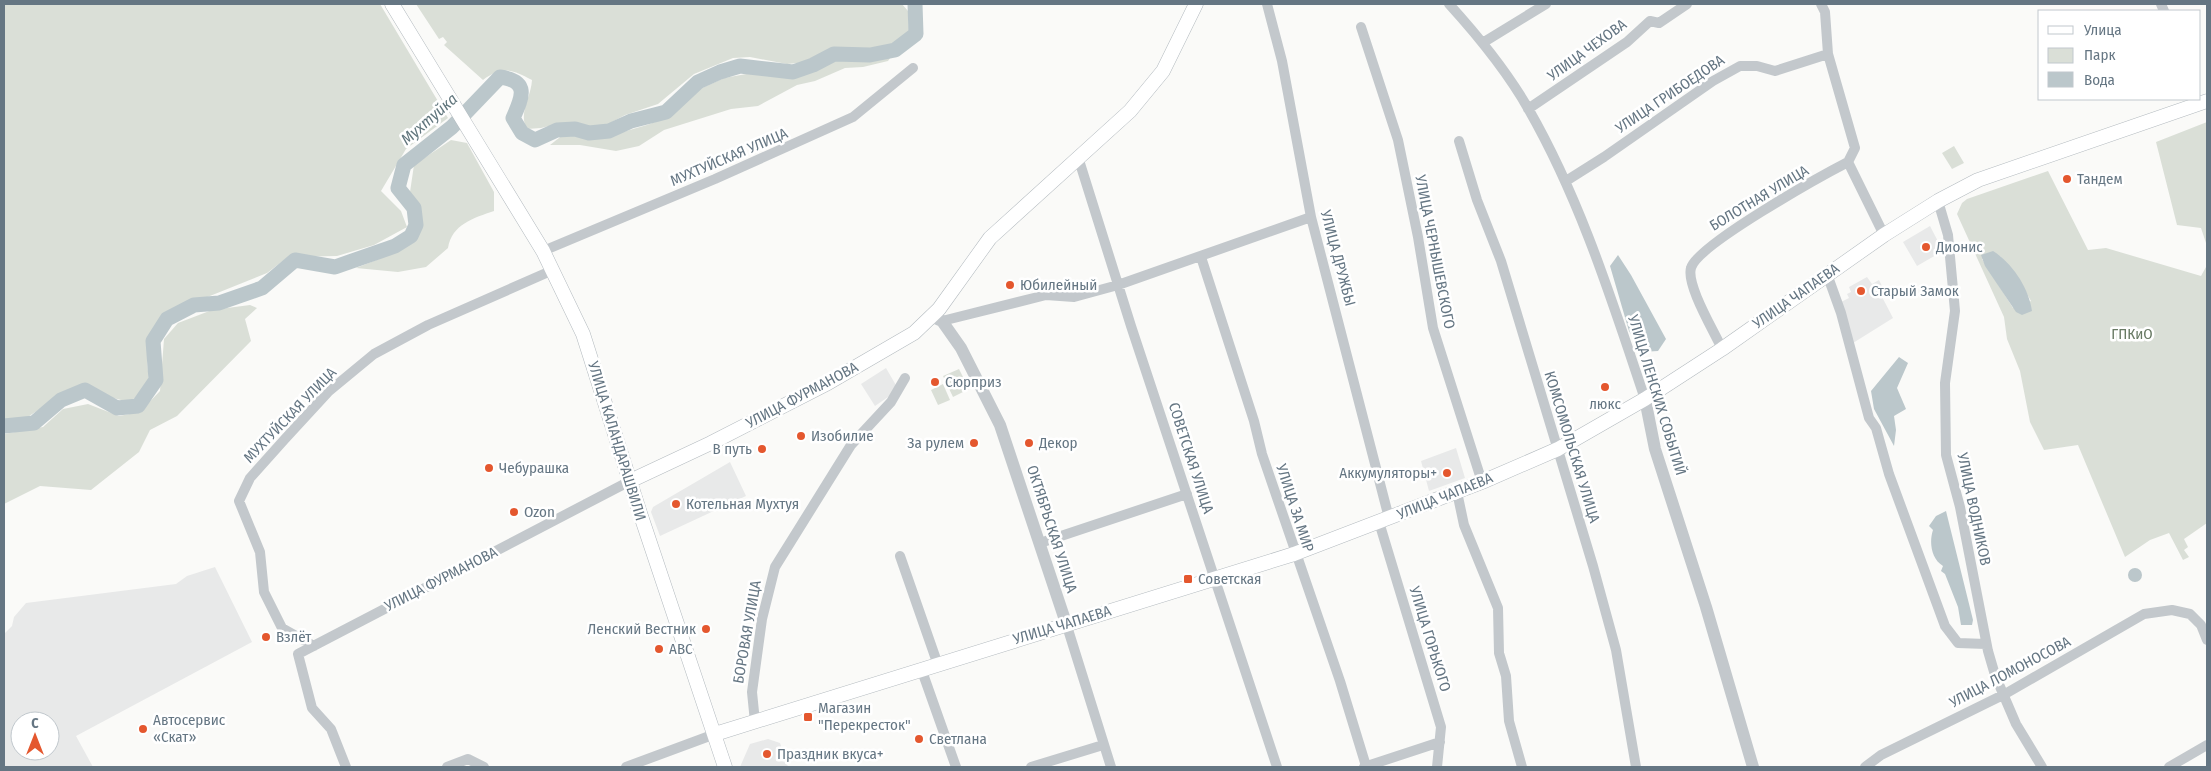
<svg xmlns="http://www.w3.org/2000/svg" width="2211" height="771" viewBox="0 0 2211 771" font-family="'Fira Sans Condensed',sans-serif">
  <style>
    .built { fill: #e8e9e9; fill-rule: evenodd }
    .green { fill: #dadfd7; fill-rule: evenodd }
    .water { fill: #bbc7cb }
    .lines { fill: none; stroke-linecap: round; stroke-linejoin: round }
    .river { stroke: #bbc7cb; stroke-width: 15 }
    .secondary-casing { stroke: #b3babf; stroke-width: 15 }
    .minor { stroke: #c3c8cc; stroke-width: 10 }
    .tertiary { stroke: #c3c8cc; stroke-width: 12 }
    .secondary { stroke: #fff; stroke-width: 14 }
    .poi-dot { fill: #e4572e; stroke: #fff; stroke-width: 2 }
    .labels { text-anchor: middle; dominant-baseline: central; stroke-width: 5; stroke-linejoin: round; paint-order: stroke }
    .street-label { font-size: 15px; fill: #657683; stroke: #fff }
    .poi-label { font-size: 15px; fill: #657683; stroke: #fff; text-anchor: start }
    .park-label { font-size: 15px; fill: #687a64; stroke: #fff }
    .water-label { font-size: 16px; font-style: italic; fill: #60757c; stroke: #fff }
  </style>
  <rect width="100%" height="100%" fill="#fafaf8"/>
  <path class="built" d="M1930 226 1943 251 1917 266 1903 242Z
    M1867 277 1872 284 1879 280 1884 290 1880 293 1893 318 1853 343 1841 302 1849 298 1847 294 1851 292 1849 287Z
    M886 368 897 387 891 395 875 406 861 384Z
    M1456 448 1465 478 1429 491 1421 461Z
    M730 462 746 496 660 536 651 512 653 507Z
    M215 567 252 642 76 736 93 767H4V634L12 626 14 617 26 603 176 584 187 576ZM20 721H50V751H20Z
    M768 739 780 743 788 767H740L750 744Z"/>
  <path class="green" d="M4 4H380L448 118 406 149 381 191 401 211 407 227 374 245 337 256 288 257 267 273 170 312 151 331 147 359 149 384 138 396 129 402 105 396 88 386 65 393 26 418 4 422Z
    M416 4H902L908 11 909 31 892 45 847 52 837 50 825 52 808 62 787 64 750 57 733 58 694 74 658 104 625 115 601 128 561 123 541 128 527 129C518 113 531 98 532 80 512 69 502 66 483 80L444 45 447 42 443 37 439 39Z
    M893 54 888 61 863 67 845 68 815 81 797 85 758 106 731 109 664 130 639 146 616 151 580 145H550L564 134 586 138 605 137 647 125 671 116 698 90 724 78 752 73 787 78 836 60Z
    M2207 122V246L2201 228 2177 225 2156 142Z
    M451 140 467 143 494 192V211C474 218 452 224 448 248L426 267 398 272 356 268 394 253 422 227 410 192 414 165Z
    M1954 146 1964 163 1952 169 1942 153Z
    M2048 171 2088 250 2106 248 2201 276 2206 267 2207 256V523L2184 539 2188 547 2184 550 2189 557 2183 560 2169 533 2150 540 2125 557 2078 445 2044 450 2030 422 2020 371 2007 339 2004 317 1957 214 1962 203 1967 199ZM2000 256 2016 275 2031 301 2013 308 1982 259Z
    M250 305 257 308 245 319 251 341 177 416 150 430 139 452 91 490 40 486 4 504V434L43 427 63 409 88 404 119 416 140 412 160 391 164 339 178 323 212 310Z
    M959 369 969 389 953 397 943 376Z
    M943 384 950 400 938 405 931 390Z"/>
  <path class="water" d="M1993 251C2012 263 2029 288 2032 311L2022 315 2016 312 1985 266 1981 255Z
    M1618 255 1631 275 1666 339 1658 351 1641 352 1629 331 1610 266Z
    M1899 357 1908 363 1897 388 1906 409 1894 416 1896 430 1894 446 1874 409 1871 391Z
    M1946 511 1973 620 1972 625H1961L1958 607 1945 574 1941 571 1943 566C1931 559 1929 542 1933 530L1929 526 1936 516Z
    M2128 575a7 7 0 1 1 14 0a7 7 0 1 1-14 0Z"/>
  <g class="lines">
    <path class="river" d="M4 426 34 423 61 400 85 390 117 408 138 406 156 380 153 341 167 319 194 305 219 303 262 288 295 260 335 267 395 246 411 236 416 225 414 208 398 188 404 165 452 127 500 77C529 81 523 96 513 118L522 133 535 140 557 130 575 129 589 133 609 131 631 121 666 112 698 82 720 72 740 66 793 72 813 65 834 54 870 55 895 50 916 34 915 4"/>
    <defs>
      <path id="secondary" d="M392 4 543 251 583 334 640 513 725 767
        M630 481 711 443 828 383 914 333 939 309 990 238 1130 111 1163 71 1196 4
        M715 734 1294 554 1482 482 1558 449 1645 399 1722 349 1884 235 1938 201 1978 180 2207 101"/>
    </defs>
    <use href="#secondary" class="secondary-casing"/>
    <path class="minor" d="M1267 4 1282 61 1311 217 1389 518
      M1449 4C1479 37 1507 71 1529 110 1581 201 1612 301 1645 399
      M1821 4 1825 12 1828 54 1855 148 1848 162 1884 235
      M2161 4 2164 11
      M1361 27 1398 140 1418 237 1433 328 1482 482
      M1484 42 1546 4
      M1528 109 1627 42 1650 21 1659 23 1687 4
      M1459 141 1477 200 1501 261 1593 566 1616 650 1636 767
      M1078 157 1131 326 1277 767
      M1566 181 1604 157 1713 81 1740 66H1757L1775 71 1828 54
      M1938 201 1948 235 1955 311 1945 383 1946 455 1960 507 1988 651 1995 675 2016 724 2042 767
      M543 251 715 179 853 117 913 68
      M1201 257 1254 421 1262 454 1340 681 1366 766
      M1827 274 1841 313 1869 418 1876 428 1889 474 1945 626 1958 643 1986 644
      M942 321 1046 295 1074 297 1118 285 1311 217
      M1722 349C1714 331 1686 285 1691 268 1697 245 1821 176 1848 162
      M1457 492 1464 525 1498 608 1499 653 1506 676 1509 721 1522 767
      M1379 522 1441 727 1437 767
      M1040 543 1187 494
      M900 556 938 665
      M1066 623 1111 767
      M314 646 282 628 264 592 260 552 239 501 250 478 284 440 328 392 374 354 428 325 553 270
      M922 671 956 767
      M755 722 752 692 762 619 775 567 851 445 891 402 905 378
      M346 767 331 729 312 708 298 654 630 481
      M447 767 468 759 484 767
      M626 767 715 734
      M1031 767 1103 745
      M1364 767 1440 742
      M1865 767 1881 755 2005 694 2144 614 2172 610 2190 614 2201 625 2207 640
      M2169 767 2207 745"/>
    <path class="tertiary" d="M933 317 942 321 961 348 1000 425 1066 623
      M1645 399 1655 449 1706 607 1753 767"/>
    <use href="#secondary" class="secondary"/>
  </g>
  <g class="poi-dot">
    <circle cx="2067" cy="179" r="5"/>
    <circle cx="1926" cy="247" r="5"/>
    <circle cx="1010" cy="285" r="5"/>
    <circle cx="1861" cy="291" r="5"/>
    <circle cx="935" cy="382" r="5"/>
    <circle cx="1605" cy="387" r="5"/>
    <circle cx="801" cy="436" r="5"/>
    <circle cx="974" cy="443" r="5"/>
    <circle cx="1029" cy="443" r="5"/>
    <circle cx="762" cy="449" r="5"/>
    <circle cx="489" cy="468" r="5"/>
    <circle cx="1447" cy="473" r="5"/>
    <circle cx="676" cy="504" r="5"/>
    <circle cx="514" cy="512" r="5"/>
    <rect x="1183" y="574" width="10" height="10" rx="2.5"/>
    <circle cx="706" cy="629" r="5"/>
    <circle cx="266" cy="637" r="5"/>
    <circle cx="659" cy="649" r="5"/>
    <rect x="803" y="712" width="10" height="10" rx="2.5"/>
    <circle cx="143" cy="729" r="5"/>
    <circle cx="919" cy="739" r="5"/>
    <circle cx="767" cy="754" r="5"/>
  </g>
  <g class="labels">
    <g class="street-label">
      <text transform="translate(1587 50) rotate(-36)">УЛИЦА ЧЕХОВА</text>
      <text transform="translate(1670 94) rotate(-34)">УЛИЦА ГРИБОЕДОВА</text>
      <text transform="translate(729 157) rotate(-23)">МУХТУЙСКАЯ УЛИЦА</text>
      <text transform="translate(1759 198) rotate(-31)">БОЛОТНАЯ УЛИЦА</text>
      <text transform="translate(1435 252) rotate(79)">УЛИЦА ЧЕРНЫШЕВСКОГО</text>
      <text transform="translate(1338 258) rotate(75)">УЛИЦА ДРУЖБЫ</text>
      <text transform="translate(1796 296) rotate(-35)">УЛИЦА ЧАПАЕВА</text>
      <text transform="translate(802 395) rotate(-28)">УЛИЦА ФУРМАНОВА</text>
      <text transform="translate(1657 395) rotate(73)">УЛИЦА ЛЕНСКИХ СОБЫТИЙ</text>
      <text transform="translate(290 415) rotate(-46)">МУХТУЙСКАЯ УЛИЦА</text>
      <text transform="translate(617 441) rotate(73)">УЛИЦА КАЛАНДАРАШВИЛИ</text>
      <text transform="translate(1572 447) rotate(73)">КОМСОМОЛЬСКАЯ УЛИЦА</text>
      <text transform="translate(1191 458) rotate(72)">СОВЕТСКАЯ УЛИЦА</text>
      <text transform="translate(1445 496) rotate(-22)">УЛИЦА ЧАПАЕВА</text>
      <text transform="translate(1295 508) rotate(72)">УЛИЦА ЗА МИР</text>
      <text transform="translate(1974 509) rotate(78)">УЛИЦА ВОДНИКОВ</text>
      <text transform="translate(1052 529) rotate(72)">ОКТЯБРЬСКАЯ УЛИЦА</text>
      <text transform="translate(441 579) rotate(-27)">УЛИЦА ФУРМАНОВА</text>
      <text transform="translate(1062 625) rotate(-17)">УЛИЦА ЧАПАЕВА</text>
      <text transform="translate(747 632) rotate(-80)">БОРОВАЯ УЛИЦА</text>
      <text transform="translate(1430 639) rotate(73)">УЛИЦА ГОРЬКОГО</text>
      <text transform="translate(2010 672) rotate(-28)">УЛИЦА ЛОМОНОСОВА</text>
    </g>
    <g class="poi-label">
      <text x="2077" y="179">Тандем</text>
      <text x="1936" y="247">Дионис</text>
      <text x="1020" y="285">Юбилейный</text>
      <text x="1871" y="291">Старый Замок</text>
      <text x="945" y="382">Сюрприз</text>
      <text x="1605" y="404" text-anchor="middle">люкс</text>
      <text x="811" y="436">Изобилие</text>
      <text x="964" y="443" text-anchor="end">За рулем</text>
      <text x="1039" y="443">Декор</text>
      <text x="752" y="449" text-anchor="end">В путь</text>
      <text x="499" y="468">Чебурашка</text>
      <text x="1437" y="473" text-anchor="end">Аккумуляторы+</text>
      <text x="686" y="504">Котельная Мухтуя</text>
      <text x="524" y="512">Ozon</text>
      <text x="1198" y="579">Советская</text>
      <text x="696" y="629" text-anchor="end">Ленский Вестник</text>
      <text x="276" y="637">Взлёт</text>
      <text x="669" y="649">ABC</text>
      <text x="818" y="708">Магазин<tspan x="818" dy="17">"Перекресток"</tspan></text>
      <text x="153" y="720">Автосервис<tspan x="153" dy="17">«Скат»</tspan></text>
      <text x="929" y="739">Светлана</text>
      <text x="777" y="754">Праздник вкуса+</text>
    </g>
    <g class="park-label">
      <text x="2132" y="334">ГПКиО</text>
    </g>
    <g class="water-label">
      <text transform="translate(429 119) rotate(-41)">Мухтуйка</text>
    </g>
  </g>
  <rect width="2211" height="771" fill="none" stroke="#657683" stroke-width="10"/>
  <rect x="2038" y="10" width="162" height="90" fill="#ffffff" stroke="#c1c8cd"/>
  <rect x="2048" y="26" width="25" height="8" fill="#ffffff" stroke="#c1c8cd"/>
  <text x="2084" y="35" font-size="15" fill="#657683">Улица</text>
  <rect x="2048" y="48" width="25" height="15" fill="#dadfd7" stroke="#c1c8cd"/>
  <text x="2084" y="60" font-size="15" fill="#657683">Парк</text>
  <rect x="2048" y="72" width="25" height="15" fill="#bbc7cb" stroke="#c1c8cd"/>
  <text x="2084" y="85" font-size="15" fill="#657683">Вода</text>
  <g transform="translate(35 736)"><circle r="24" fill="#ffffff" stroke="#c1c8cd"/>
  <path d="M0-4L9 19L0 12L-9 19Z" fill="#e4572e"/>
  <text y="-8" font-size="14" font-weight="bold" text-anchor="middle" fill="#657683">С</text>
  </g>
</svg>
